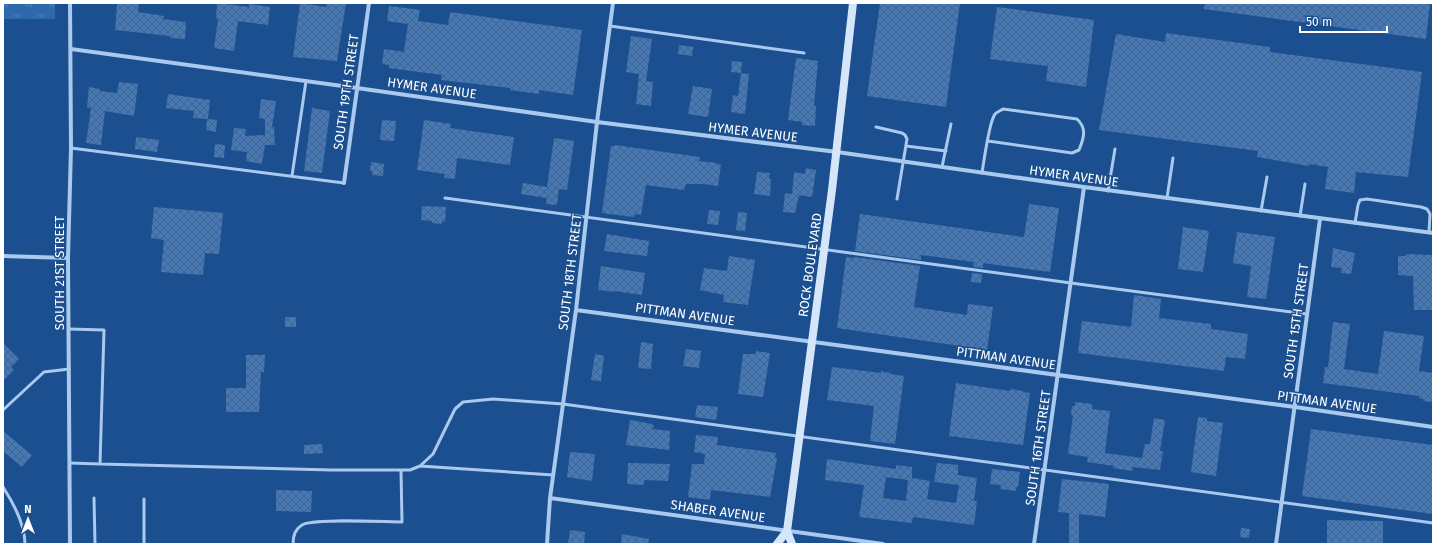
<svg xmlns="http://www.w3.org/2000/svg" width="1436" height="547" viewBox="0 0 1436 547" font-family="'Fira Sans',sans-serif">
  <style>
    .park { fill: url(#park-tufts) }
    .building { fill: url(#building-cross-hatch); fill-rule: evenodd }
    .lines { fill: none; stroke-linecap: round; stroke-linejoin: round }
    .lane { stroke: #a9c9ee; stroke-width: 3 }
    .street { stroke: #a9c9ee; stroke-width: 4 }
    .secondary { stroke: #d6e6fa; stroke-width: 8 }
    .labels { text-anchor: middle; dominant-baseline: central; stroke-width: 3; stroke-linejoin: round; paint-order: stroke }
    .street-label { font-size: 13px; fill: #fff; stroke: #1b4f8f }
  </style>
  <defs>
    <pattern id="park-tufts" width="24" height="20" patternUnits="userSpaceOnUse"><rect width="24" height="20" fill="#2e69ad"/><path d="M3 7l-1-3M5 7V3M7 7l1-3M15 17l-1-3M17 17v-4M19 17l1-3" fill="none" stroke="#4d80b9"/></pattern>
    <pattern id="building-cross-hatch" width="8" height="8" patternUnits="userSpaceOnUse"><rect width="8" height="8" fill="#4478b7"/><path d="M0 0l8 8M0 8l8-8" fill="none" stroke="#486282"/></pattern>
  </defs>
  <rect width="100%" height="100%" fill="#1b4f8f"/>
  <path class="park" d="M3 3H55V19H3Z"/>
  <path class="building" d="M117 3H139L138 12 164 16 163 19 186 22 185 39 170 38V36L115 30Z
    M217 3 249 7V4L270 7 268 25 238 21 234 51 214 48 218 19 216 18Z
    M300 3 326 7 327 3H346L337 61 293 57Z
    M880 3H960L946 107 867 96Z
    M1205 3H1430L1426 39 1204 9Z
    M389 6 420 10 418 21 448 25 450 12 582 30 573 95 539 90V94L510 90V88L441 80 442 75 389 68V65L382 64 384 49 404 52 408 24 387 21Z
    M997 7 1094 20 1086 87 1046 81 1048 66 990 59Z
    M1166 33 1270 47V52L1422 72 1408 177 1356 172 1354 193 1325 189 1328 167 1310 164 1309 166 1257 157 1258 151 1099 130 1116 34 1165 42Z
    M631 36 652 39 646 81 653 82 651 106 636 104 639 74 626 72Z
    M679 45 693 47 692 56 678 54Z
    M796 58 818 61 814 106H816L815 126 802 125V122L788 120Z
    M732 61 742 62 741 73 731 72Z
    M741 73 749 74 745 114 731 112 733 95 738 96Z
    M119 82 138 84 134 116 105 111 101 145 86 143 91 108 87 107 89 87 100 89V91L117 93Z
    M693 86 712 89 708 117 688 114Z
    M168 94 210 100 208 119 217 120 216 132 206 130 207 119 193 118 194 111 166 108Z
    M261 99 276 101 272 127H274L275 145H265L262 164 246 161 247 152 231 150 234 128 246 129 245 136 265 135V119L259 118Z
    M312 108 330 111 322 173 304 171Z
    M382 120 396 121 394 141 380 140Z
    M424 120 451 124 450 128 514 137 510 165 457 158 455 179 444 178 445 174 417 170Z
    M136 137 159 140 157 152 135 149Z
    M554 138 574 141 567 190 559 189 557 205 546 204 547 198 521 194 523 183 547 187Z
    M215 144 225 145 224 158 214 157Z
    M615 145 700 157 699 161 717 163V164L721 165 718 186 703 184H686L684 190 646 185 641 215 635 214 634 217 602 213 611 146H615Z
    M371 162 384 164 383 176 372 175V171H370Z
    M806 168 816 170 812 197 792 194 794 172 805 174Z
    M757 172 770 173 769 179H771L770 196 754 194Z
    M785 193 799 195 795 213 783 212Z
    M1029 204 1059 208 1050 272 983 263V268L973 267 974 262 921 255V260L855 251 860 214 1024 237Z
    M422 206 446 207 445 222 442 221V224L432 223V221L421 220Z
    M154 207 223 213 219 254 205 253 203 275 161 272 164 240 151 238Z
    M709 210 720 211 718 225 707 224Z
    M738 212 747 213 745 231 736 230Z
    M1183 227 1209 231 1203 272 1178 269Z
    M1237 232 1275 237 1266 299 1247 297 1251 266 1233 263Z
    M607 234 649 241 647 256 604 251Z
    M1333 248 1355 253 1351 274 1341 273 1342 268 1331 267Z
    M1406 254 1433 255V310H1414L1413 276 1398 275V256H1406Z
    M729 256 755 260 748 305 723 302 724 295 700 290 704 268 727 271Z
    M846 257 854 258V257L920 266 914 307 967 315 968 304 993 307 987 350 837 328Z
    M601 266 645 273 642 295 615 291V292L598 290Z
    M972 273 982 274 981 283 971 282Z
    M1134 295 1161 299 1159 318 1211 324V329L1248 334 1245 359 1226 357 1224 371 1078 353 1082 321 1131 327Z
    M285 317H296V327H285Z
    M1333 322 1350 324 1344 369 1378 374 1384 331 1424 336 1419 371 1433 373V402L1423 401V399L1419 398V396L1323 383 1325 367H1328Z
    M641 342 653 344 651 369 638 368Z
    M3 343 19 359 11 367 14 370 3 381Z
    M686 349 701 351 699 368 683 366Z
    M756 351 770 353 763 397 738 394 743 354H756Z
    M595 354 604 356 601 381 591 380Z
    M246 355H265L264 372H261L259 412H226V388H246Z
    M832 367 881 373V371L890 373V374L904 376 895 444 870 441 874 406 827 400Z
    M956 383 1010 391 1011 389 1023 391V392L1030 393 1023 445 949 436Z
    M1075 402 1092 404V409L1110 411 1105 453 1142 458 1145 444H1150L1154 418 1165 420 1160 451H1163L1160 470 1133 467 1132 471 1113 468 1114 466 1087 462 1088 457 1068 454 1073 415H1071L1072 406H1075Z
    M697 405 718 407 716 420 695 417Z
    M1198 417 1207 418V421L1223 423 1216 476 1191 472Z
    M630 420 652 424V425H654L653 429 670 431 669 450 626 445Z
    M1311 429 1433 445V514L1302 496Z
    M3 431 32 455 22 467 3 451Z
    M696 435 718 437 717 445 776 453 775 458H777L770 497 711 490 710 500 688 497 692 464H704L705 454 694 452Z
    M322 444 323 453 304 454V445Z
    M570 452 595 454 592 481 567 477Z
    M827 459 896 469V465L912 467V478L930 481 927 499 956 503 959 485 934 482 937 463 958 465V475L977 478 974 501H977L974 525 913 517 912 523 859 517 864 485 825 480ZM886 477 908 480 906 501 883 498Z
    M628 463 670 464 668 481 644 480V485L627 484Z
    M992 469 1020 472 1018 487H1016V491L1000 489 1001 485 990 484Z
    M1062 479 1109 484 1105 517 1079 514V544H1069V513L1058 512Z
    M276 490 312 491 311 512 276 511Z
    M1327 520 1383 521V544H1327Z
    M1241 528 1250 529 1249 538 1240 537Z
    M570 530 585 532 584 544H568Z
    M622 534 649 539 648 544H621Z"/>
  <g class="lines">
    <path class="lane" d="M610 26 804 53
      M876 127 902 133 905 135 907 139 897 199
      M906 146 946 151
      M71 148 344 183
      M942 167 951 124
      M982 173C984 161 989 122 995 114 997 112 1000 111 1003 109L1077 119C1087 128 1084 138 1079 150L1072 153 988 141
      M292 176 306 81
      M1108 191 1115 149
      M445 198 1071 283 1307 314
      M1167 198 1173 158
      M1261 211 1267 177
      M1300 216 1305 184
      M1355 223 1358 205 1360 200 1367 199 1421 207 1427 209 1430 214 1429 232
      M69 329 104 330 100 464 70 463
      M3 410 44 372 69 369
      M100 464 331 470H410L420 466 433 454 455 409 463 402 493 399 563 404 1433 523
      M420 466 553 475
      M3 487C14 504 25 524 25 544
      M94 498 95 544
      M144 544V499
      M293 544C293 537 295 529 302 525 312 518 385 522 402 522L401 470"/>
    <path class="street" d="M70 3 71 148 68 258 70 544
      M71 49 357 88 597 122 837 152 1084 187 1433 233
      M344 183 369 3
      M3 256 68 258
      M576 310 1295 407 1433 427
      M550 498 883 544
      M547 544 550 498 576 310 597 122 613 3
      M1034 544 1084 187
      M1276 544 1320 219"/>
    <path class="secondary" d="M787 531 792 544
      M777 544 787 531 832 190 853 3"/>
  </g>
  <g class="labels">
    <g class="street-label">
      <text transform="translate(432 88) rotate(8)">HYMER AVENUE</text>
      <text transform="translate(346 92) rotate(-82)">SOUTH 19TH STREET</text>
      <text transform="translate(753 132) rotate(7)">HYMER AVENUE</text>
      <text transform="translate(1074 176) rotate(8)">HYMER AVENUE</text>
      <text transform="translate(810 265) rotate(-82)">ROCK BOULEVARD</text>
      <text transform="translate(570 272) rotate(-83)">SOUTH 18TH STREET</text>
      <text transform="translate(59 273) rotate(-90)">SOUTH 21ST STREET</text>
      <text transform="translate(685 314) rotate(8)">PITTMAN AVENUE</text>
      <text transform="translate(1296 321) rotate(-82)">SOUTH 15TH STREET</text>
      <text transform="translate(1006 358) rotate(8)">PITTMAN AVENUE</text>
      <text transform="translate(1327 402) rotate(8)">PITTMAN AVENUE</text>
      <text transform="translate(1038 448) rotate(-82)">SOUTH 16TH STREET</text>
      <text transform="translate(718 511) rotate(8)">SHABER AVENUE</text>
    </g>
  </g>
  <rect width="1436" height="547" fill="none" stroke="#ffffff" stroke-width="8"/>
  <g transform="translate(28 519)" stroke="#1b4f8f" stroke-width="3" paint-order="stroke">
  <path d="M0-3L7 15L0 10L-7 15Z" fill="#ffffff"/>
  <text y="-6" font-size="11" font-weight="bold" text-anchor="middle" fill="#ffffff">N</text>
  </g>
  <path d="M1300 26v6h87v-6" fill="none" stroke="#ffffff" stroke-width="2"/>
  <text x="1306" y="26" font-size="12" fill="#ffffff" stroke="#1b4f8f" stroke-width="3" paint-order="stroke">50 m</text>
</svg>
